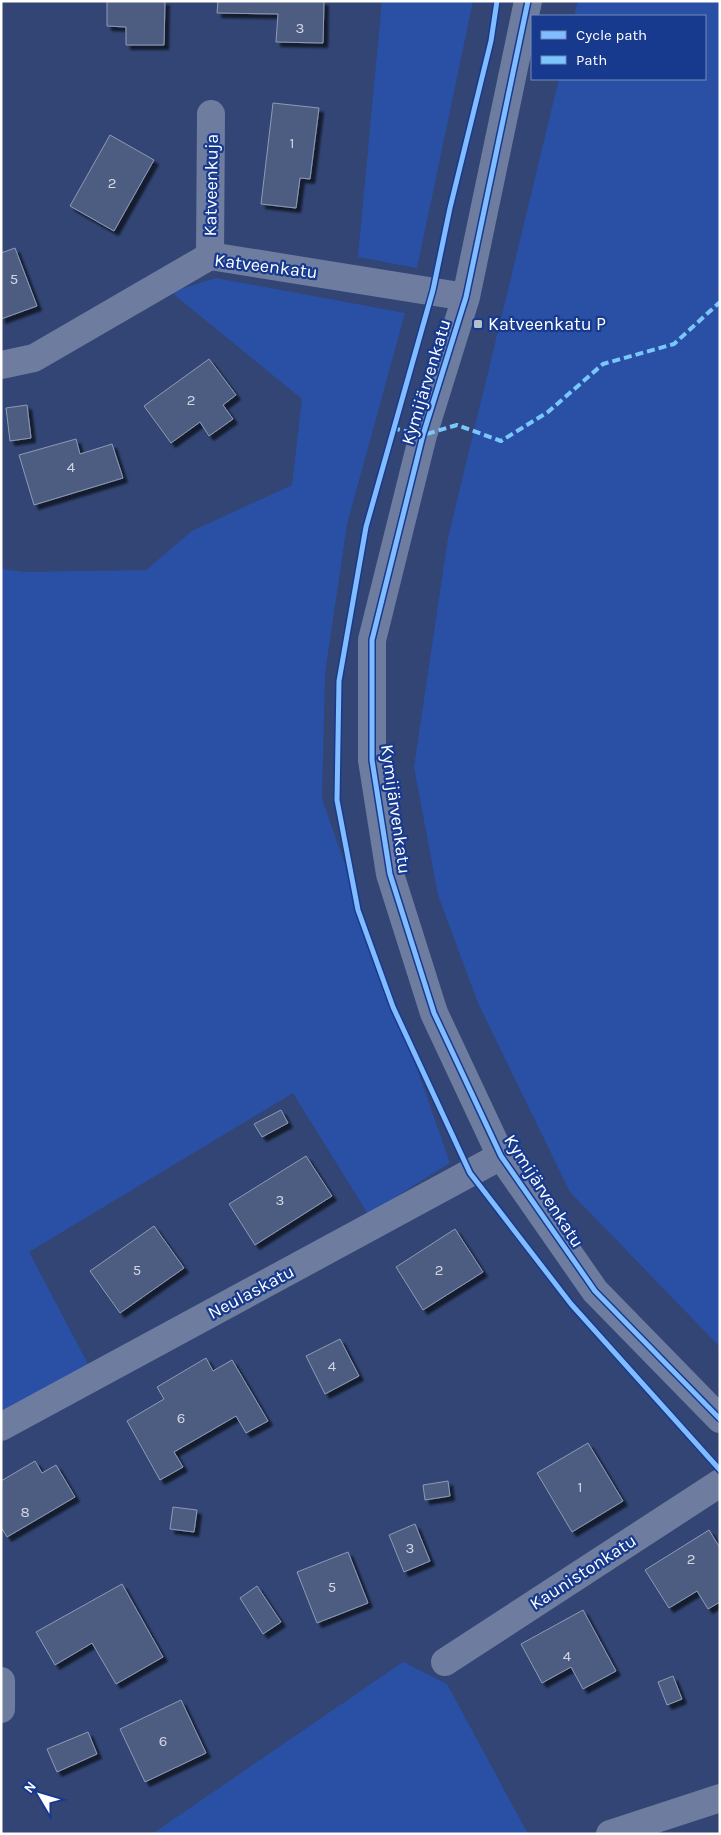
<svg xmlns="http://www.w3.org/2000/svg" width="721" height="1835" viewBox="0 0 721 1835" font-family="Karla,sans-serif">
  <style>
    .green { fill: #2a50a6 }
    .building { fill: #4d5d82; stroke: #8e9ab5; filter: url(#shadow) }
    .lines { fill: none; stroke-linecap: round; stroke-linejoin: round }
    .minor { stroke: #6e7d9f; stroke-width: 28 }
    .quiet { stroke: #7ac7fe; stroke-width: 4; stroke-dasharray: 8 4; stroke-linecap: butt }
    .cycleway-casing { stroke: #173a8f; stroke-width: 8 }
    .cycleway { stroke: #80bcff; stroke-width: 5 }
    .poi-dot { fill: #b7bece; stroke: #173a8f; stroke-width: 2 }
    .labels { text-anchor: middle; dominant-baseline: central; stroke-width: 4.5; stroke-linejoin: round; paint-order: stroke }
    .number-label { font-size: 15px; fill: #d2d6e0 }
    .street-label { font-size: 18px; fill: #fff; stroke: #173a8f }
    .poi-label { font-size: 18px; fill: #fff; stroke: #173a8f; text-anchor: start }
  </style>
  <defs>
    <filter id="shadow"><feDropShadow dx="4.5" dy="4.5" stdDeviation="1" flood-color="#0009"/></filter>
  </defs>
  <rect width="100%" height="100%" fill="#324574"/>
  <path class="green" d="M382 1H473L417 268 358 257Z
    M578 1H720V1347L570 1192 478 1003 438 895 414 767 448 538 559 79H705V16H574Z
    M216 278 405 313 347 524 325 673 322 799 450 1163 368 1214 293 1093 29 1252 89 1366 1 1413V569L24 572 146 570 192 531 292 485 302 399 171 292Z
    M403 1662 447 1684 528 1834H152Z"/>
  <path class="building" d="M107 1H165L164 45H126V27L107 26Z
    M218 1H324L323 43 276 42 278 14 217 13Z
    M273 103 319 108 310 179 300 178 296 208 261 204Z
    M110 135 154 160 114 231 70 206Z
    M15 248 37 306 1 319V253Z
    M209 359 236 395 223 405 233 419 209 436 200 422 171 443 144 406Z
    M27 405 31 438 10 441 6 408Z
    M76 439 80 454 112 444 123 478 34 505 19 455Z
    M281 1110 288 1123 262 1137 254 1124Z
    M306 1156 332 1196 255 1245 229 1204Z
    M154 1226 184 1268 120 1313 90 1271Z
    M455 1229 483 1272 423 1310 396 1267Z
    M340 1339 359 1376 325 1394 306 1356Z
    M206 1358 213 1371 232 1360 268 1421 246 1433 236 1416 174 1452 183 1467 160 1480 127 1421 164 1399 157 1387Z
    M588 1443 623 1501 572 1532 537 1473Z
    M35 1461 42 1473 56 1465 75 1497 7 1537 1 1527V1481Z
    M448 1481 450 1496 425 1500 423 1485Z
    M173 1507 197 1510 194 1532 170 1529Z
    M415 1524 430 1561 404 1572 389 1535Z
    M709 1530 720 1548V1602L708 1609 697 1591 669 1608 645 1570Z
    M348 1552 368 1603 317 1623 297 1572Z
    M122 1584 163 1657 116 1684 92 1643 55 1665 36 1632Z
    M257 1586 281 1622 263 1634 240 1598Z
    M583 1610 616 1671 583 1689 571 1667 542 1683 521 1644Z
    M673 1676 682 1699 667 1705 658 1682Z
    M181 1700 206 1753 145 1782 120 1729Z
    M88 1732 97 1754 57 1772 47 1749Z"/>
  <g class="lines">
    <path class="minor" d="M528 1 466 297 423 435 372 640V760L390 874 434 1013 501 1156 595 1291 720 1419
      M210 256 211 114
      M1 365 34 358 210 256 466 297
      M1 1427 501 1156
      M445 1662 720 1483
      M1 1681V1709
      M610 1834 720 1798"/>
    <path class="quiet" d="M392 428 423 435 457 425 501 441 548 412 603 364 674 344 720 302"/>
    <defs>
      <path id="cycleway" d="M497 1 491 41 450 208 433 290 366 527 339 681 337 800 358 910 393 1007 470 1173 571 1304 720 1470
        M528 1 466 297 423 435 372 640V760L390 874 434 1013 501 1156 595 1291 720 1419"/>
    </defs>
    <use href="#cycleway" class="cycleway-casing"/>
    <use href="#cycleway" class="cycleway"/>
  </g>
  <rect class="poi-dot" x="473" y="319" width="10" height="10" rx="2.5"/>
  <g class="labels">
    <g class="number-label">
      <text x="300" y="28">3</text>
      <text x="292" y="143">1</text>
      <text x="112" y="183">2</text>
      <text x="14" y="279">5</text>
      <text x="191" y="400">2</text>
      <text x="71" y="467">4</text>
      <text x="280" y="1200">3</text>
      <text x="137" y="1270">5</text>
      <text x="439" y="1270">2</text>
      <text x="332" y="1366">4</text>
      <text x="181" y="1418">6</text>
      <text x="580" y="1487">1</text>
      <text x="25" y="1512">8</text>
      <text x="410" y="1548">3</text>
      <text x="691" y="1559">2</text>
      <text x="332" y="1587">5</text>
      <text x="567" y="1656">4</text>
      <text x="163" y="1741">6</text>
    </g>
    <g class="street-label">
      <text transform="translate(211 185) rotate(-89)">Katveenkuja</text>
      <text transform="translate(266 266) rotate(7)">Katveenkatu</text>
      <text transform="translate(426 382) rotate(-73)">Kymijärvenkatu</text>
      <text transform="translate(396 809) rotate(82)">Kymijärvenkatu</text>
      <text transform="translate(544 1191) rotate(57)">Kymijärvenkatu</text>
      <text transform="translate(251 1292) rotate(-28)">Neulaskatu</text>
      <text transform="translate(583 1572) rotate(-33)">Kaunistonkatu</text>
    </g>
    <g class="poi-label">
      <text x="488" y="324">Katveenkatu P</text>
    </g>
  </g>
  <rect width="721" height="1835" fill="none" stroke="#ffffff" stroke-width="5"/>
  <rect x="531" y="15" width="175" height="65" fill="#173a8f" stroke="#7489bc"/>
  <rect x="541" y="31" width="25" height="8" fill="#80bcff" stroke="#7489bc"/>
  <text x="576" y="40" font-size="15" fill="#ffffff">Cycle path</text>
  <rect x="541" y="56" width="25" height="8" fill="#7ac7fe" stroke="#7489bc"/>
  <text x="576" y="65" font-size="15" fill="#ffffff">Path</text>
  <g transform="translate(40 1795) rotate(308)" stroke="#173a8f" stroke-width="4" paint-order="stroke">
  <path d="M0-4L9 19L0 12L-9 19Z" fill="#ffffff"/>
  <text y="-8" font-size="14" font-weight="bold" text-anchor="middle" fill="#ffffff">N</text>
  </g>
</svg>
